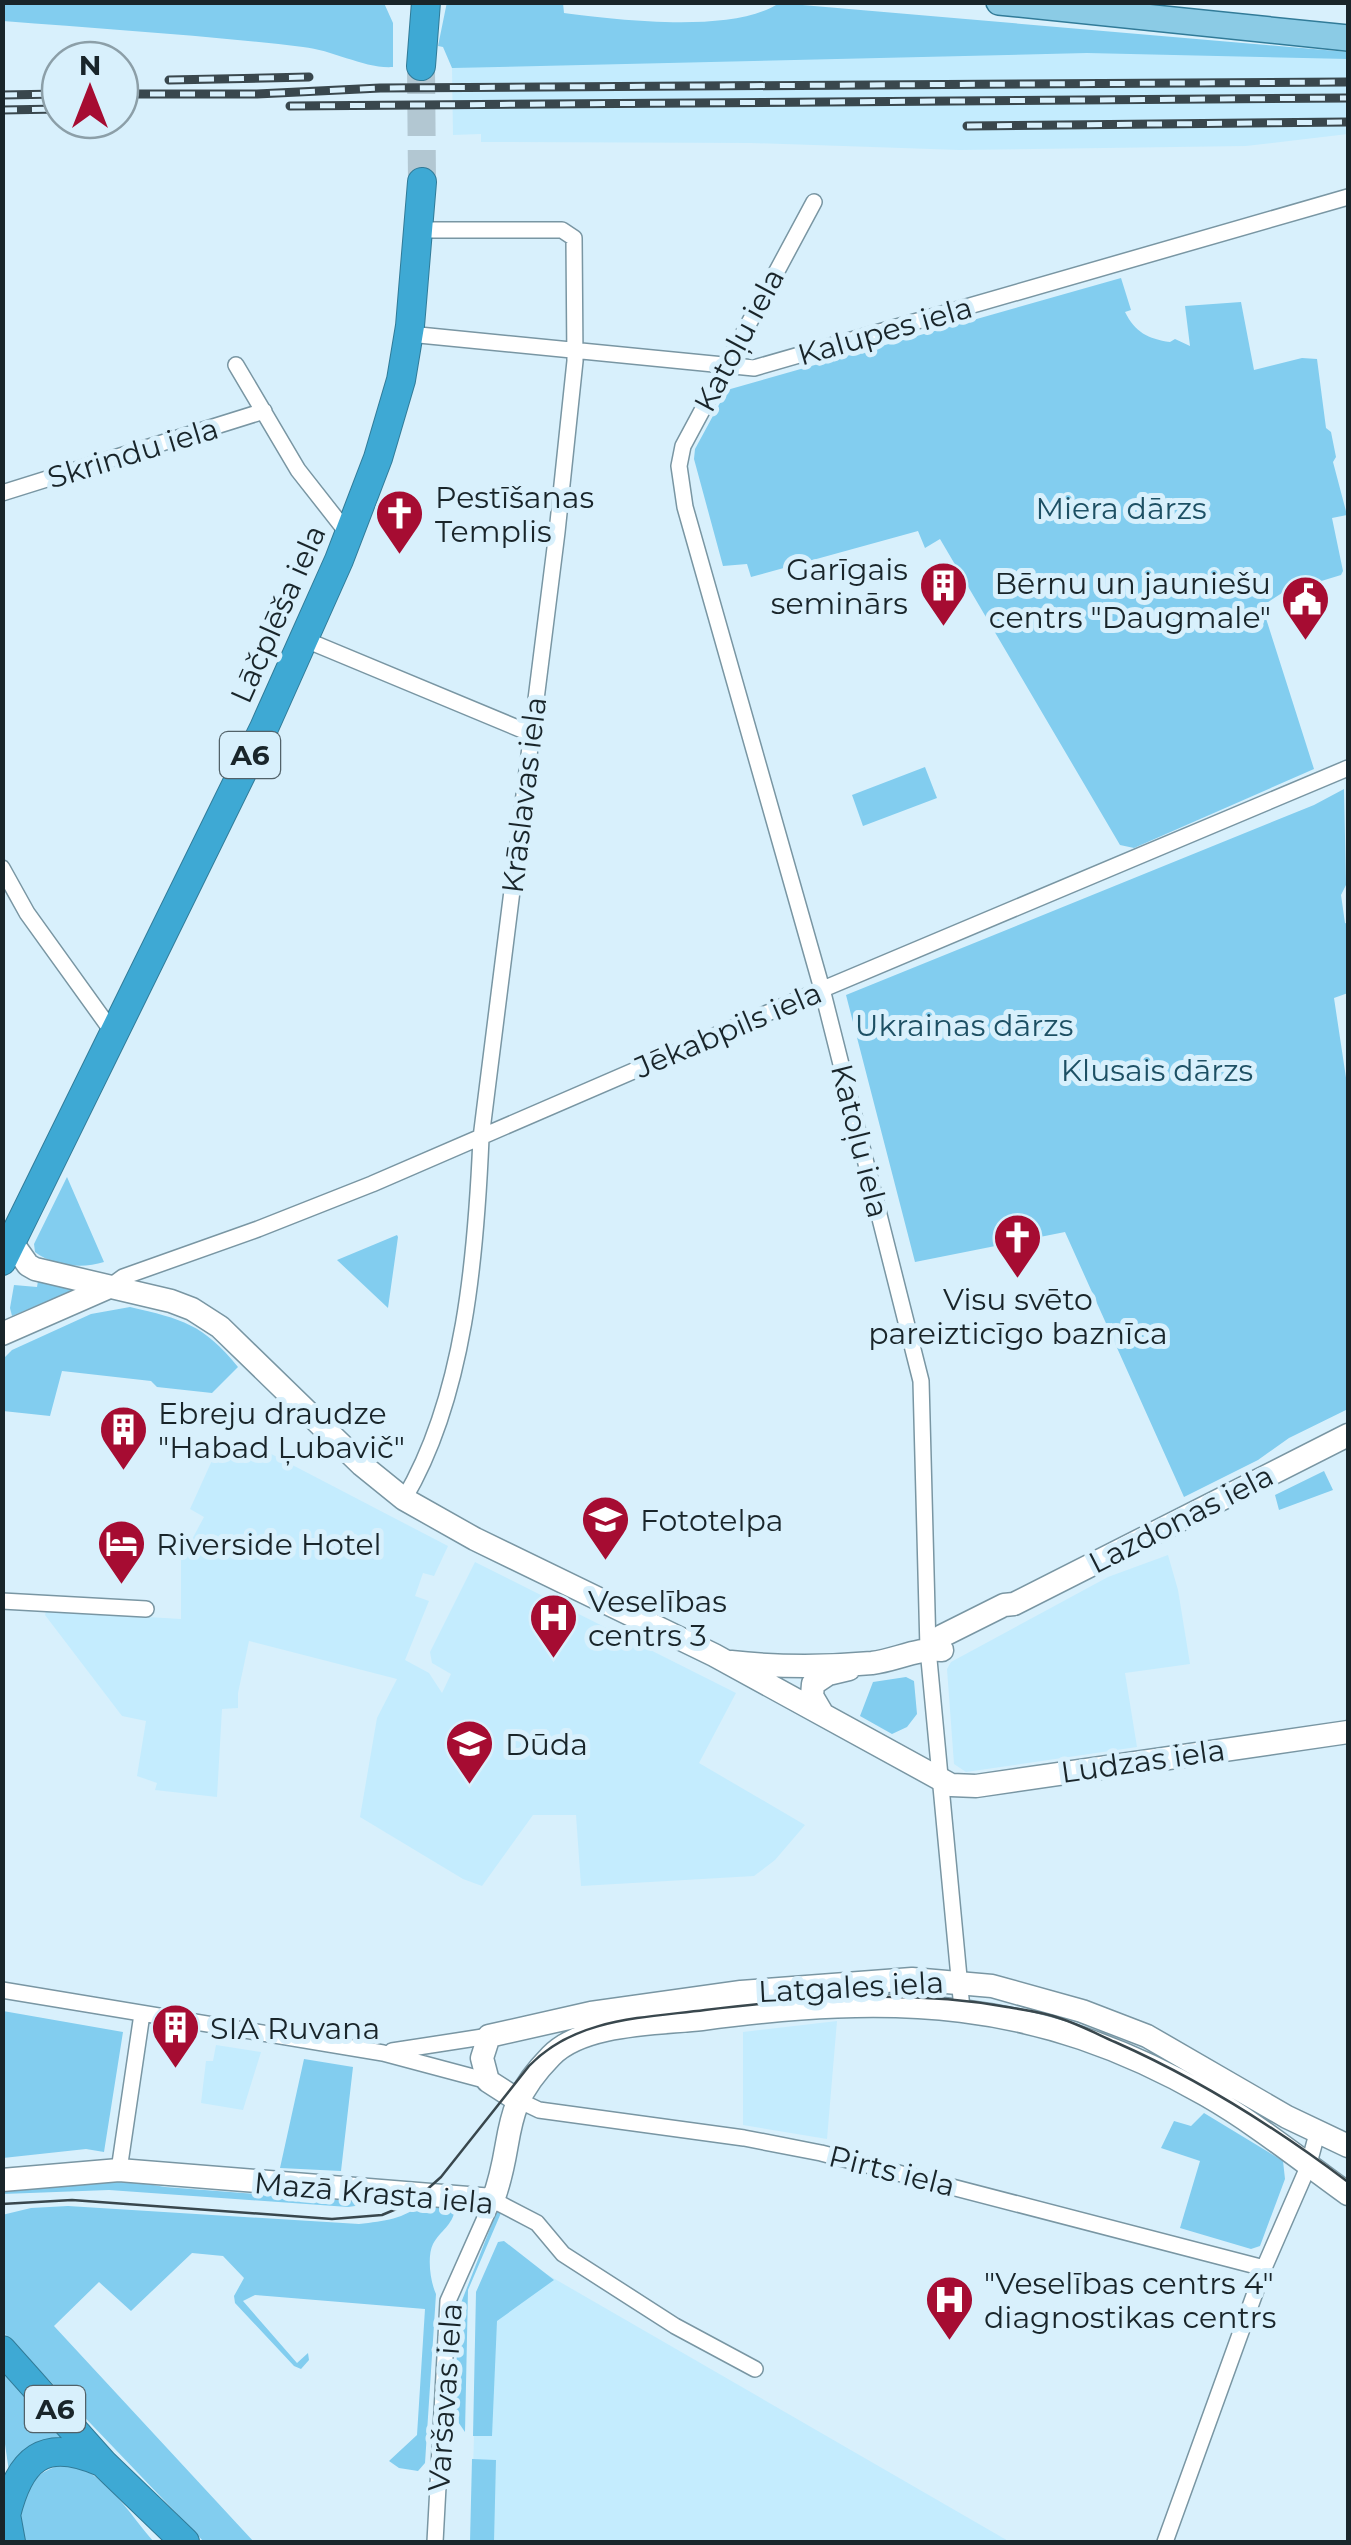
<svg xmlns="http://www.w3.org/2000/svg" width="1351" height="2545" viewBox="0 0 1351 2545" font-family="Montserrat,sans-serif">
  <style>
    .built { fill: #c4ecfe }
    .green { fill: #82cdef }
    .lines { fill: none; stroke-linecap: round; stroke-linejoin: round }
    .highway-tunnel { stroke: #b2c7d2; stroke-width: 28; stroke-dasharray: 28 14; stroke-linecap: butt }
    .street-casing { stroke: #7996a3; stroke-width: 18 }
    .secondary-casing { stroke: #7996a3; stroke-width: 25 }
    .primary-casing { stroke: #317b98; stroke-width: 28 }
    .highway-casing { stroke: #317b98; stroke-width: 30 }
    .street { stroke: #fff; stroke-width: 15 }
    .secondary { stroke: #fff; stroke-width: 22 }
    .primary { stroke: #8bcbe5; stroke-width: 25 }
    .highway { stroke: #3ea9d4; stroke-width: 28 }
    .tram { stroke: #39474d; stroke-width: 2.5 }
    .rail-casing { stroke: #39474d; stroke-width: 9 }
    .rail { stroke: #d8f0fc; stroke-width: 5; stroke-dasharray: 15; stroke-linecap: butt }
    .labels { text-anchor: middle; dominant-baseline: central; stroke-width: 10; stroke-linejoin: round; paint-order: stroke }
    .shield { fill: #d8f0fc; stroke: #526269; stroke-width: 2.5 }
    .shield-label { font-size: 28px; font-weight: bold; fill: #19252a }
    .street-label { font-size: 30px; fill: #19252a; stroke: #d8f0fc }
    .poi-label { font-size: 30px; fill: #19252a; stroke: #d8f0fc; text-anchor: start }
    .park-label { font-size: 30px; fill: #1d5064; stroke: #d8f0fc }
  </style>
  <rect width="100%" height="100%" fill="#d8f0fc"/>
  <path class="built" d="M1075 51 1348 58V134L1246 146 960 150 751 143 481 142V134L453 135 452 68 457 66Z
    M250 1443 448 1546 434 1576 423 1573 415 1596 429 1601 405 1660 429 1673 442 1693 451 1674 432 1663 430 1652 475 1562 736 1693 699 1763 805 1825 775 1860 754 1876 581 1886 576 1815H533L482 1886 463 1879 360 1817 377 1718 397 1679 249 1641 238 1693V1708L222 1709 217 1797 155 1790 157 1783 137 1776 146 1721 122 1716 45 1615 46 1611 181 1619V1560L204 1517 190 1509 214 1456Z
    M1168 1555 1178 1590 1190 1664 1125 1673 1137 1747 966 1772 954 1764 947 1669 951 1662 1108 1577Z
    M837 2021 827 2139 743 2125V2032Z
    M216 2045 261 2052 243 2110 201 2103 206 2061H213Z
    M541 2271 1010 2542H471L478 2292Z"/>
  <path class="green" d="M447 2 563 3 564 13C618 20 734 34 779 3L1348 52V59L1087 53 452 68 443 47 438 46Z
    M2 3H384L393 23V67C365 69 333 50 303 47 203 35 103 29 3 21Z
    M1121 278 1131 310 1125 312C1135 332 1148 339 1170 342L1175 339 1190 346 1185 306 1241 302 1254 370 1302 358 1317 359 1326 428 1331 432 1336 457 1333 462 1347 515 1332 518 1343 571 1341 575 1282 593 1262 606 1314 769 1134 848 1120 845 940 539 925 548 918 531 751 577 747 564 723 566 694 459 695 449 727 390Z
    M925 767 937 798 863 826 852 795Z
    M1344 789 1346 885 1341 895 1345 923 1348 924V993L1334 998 1348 1091V1409L1289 1438 1258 1460 1184 1497 1065 1232 915 1262 846 995 1314 805Z
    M67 1177 104 1262C82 1269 53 1266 35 1252L34 1244Z
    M397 1235 398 1237 388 1308 337 1260Z
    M38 1281 74 1290 12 1316 10 1308 14 1285 37 1287Z
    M130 1307C182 1319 203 1324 238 1367L212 1393 157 1387 151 1381 62 1371 50 1416 3 1411V1359L12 1350 91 1314Z
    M1324 1471 1333 1490 1279 1510 1275 1495Z
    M906 1677 914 1681 917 1714 907 1727 892 1734 860 1716 873 1682Z
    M3 2011 123 2032 104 2152 86 2149 3 2158Z
    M304 2059 353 2067 341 2171 280 2168Z
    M1204 2113 1283 2161 1285 2179 1260 2246 1251 2249 1180 2228 1200 2161 1161 2148 1174 2121 1191 2126Z
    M124 2180 165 2187 336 2200 359 2198 383 2202 348 2207 109 2190 3 2194V2188Z
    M424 2203 449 2204 455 2209C453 2225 440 2231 433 2244 427 2256 430 2281 436 2294L425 2463 418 2471 399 2468 389 2461 417 2435 425 2309 255 2295 243 2301 297 2363 308 2353 309 2360 301 2369 294 2366 235 2303 234 2296 244 2278 223 2256 192 2253 131 2311 99 2282 54 2326 254 2542H204L3 2332 2 2215 31 2208 68 2206 359 2224C385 2221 403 2219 424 2203Z
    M497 2211 501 2213 468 2290 465 2432 454 2416 459 2308Z
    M504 2241 554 2280 497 2321 492 2436H473L476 2292 498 2242Z
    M2 2368 64 2439 9 2472 3 2430Z
    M472 2459 496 2460 494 2542H470Z
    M67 2464C105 2471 130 2515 154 2542H22C20 2533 17 2520 18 2510 21 2484 43 2468 67 2464Z"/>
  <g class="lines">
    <path class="highway-tunnel" d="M421 66 422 182"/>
    <defs>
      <path id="street" d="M814 202 683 446 679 466 685 507 822 989 921 1381 928 1649 962 2009
        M409 334 754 368 1348 197
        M236 365 298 470 349 535
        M2 493 264 411
        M306 640 532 734
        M2 868 27 913 114 1034
        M108 1288 123 1277 258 1229 372 1184 809 995 1348 768
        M404 1499C465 1396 476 1255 481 1138L557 532 575 361 574 238 562 230H419
        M2 1601 146 1609
        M2 1990 383 2053 488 2081
        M392 2051 489 2036
        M516 2099 539 2110 744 2138 821 2153 1264 2268
        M119 2170 142 2014
        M435 2542 448 2301 493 2200 537 2223 563 2254 675 2326 755 2369
        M1165 2542 1264 2268 1308 2167 1318 2130"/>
      <path id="secondary" d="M11 1241 28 1265 35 1269 171 1301 192 1309 220 1327 362 1465 404 1499 475 1539 714 1655 951 1785 976 1786 1348 1732
        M2 1334 107 1288
        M928 1649 942 1636 1004 1605 1014 1604 1348 1435
        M731 1662C776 1667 826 1667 872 1663 896 1660 917 1648 942 1650
        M822 1713 812 1696 813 1684 828 1674 849 1669
        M516 2099 488 2081 482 2058 489 2036 591 2013 741 1992 912 1979 992 1986 1082 2011 1147 2036 1287 2117 1348 2146
        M2 2180 119 2170 493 2200C516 2139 497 2111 551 2056 583 2023 657 2024 702 2019 892 1994 1035 1997 1206 2095 1255 2123 1302 2161 1348 2194"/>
      <path id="primary" d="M999 2 1348 38"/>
      <path id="highway" d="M421 66 426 2
        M2 1261 264 728 339 560 378 458 401 380 410 326 422 182
        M2 2350 103 2463 185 2542
        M3 2498 11 2542
        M6 2515C20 2459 43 2437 101 2462"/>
    </defs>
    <use href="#street" class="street-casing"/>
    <use href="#secondary" class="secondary-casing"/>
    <use href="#primary" class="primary-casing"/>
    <use href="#highway" class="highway-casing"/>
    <use href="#street" class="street"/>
    <use href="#secondary" class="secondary"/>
    <use href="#primary" class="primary"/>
    <use href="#highway" class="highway"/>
    <path class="tram" d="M2 2204 72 2200 332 2219 382 2215 413 2202 441 2177 529 2066C575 2018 642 2018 705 2010 805 1998 907 1989 1007 2007 1024 2010 1043 2012 1059 2018 1078 2024 1097 2034 1115 2042 1199 2079 1275 2127 1348 2182"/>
    <defs>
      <path id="rail" d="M169 80 309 77
        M120 94H257L380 88 1348 82
        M2 95 60 94
        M290 106 1348 98
        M2 110 60 109
        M967 126 1348 122"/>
    </defs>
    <use href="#rail" class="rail-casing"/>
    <use href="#rail" class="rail"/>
  </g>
  <defs>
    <symbol id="church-pin" viewBox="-11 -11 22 30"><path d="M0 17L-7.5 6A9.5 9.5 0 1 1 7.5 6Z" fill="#a60c32" stroke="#d8f0fc"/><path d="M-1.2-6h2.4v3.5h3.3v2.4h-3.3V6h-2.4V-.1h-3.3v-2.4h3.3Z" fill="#fff"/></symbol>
    <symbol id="building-pin" viewBox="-11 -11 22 30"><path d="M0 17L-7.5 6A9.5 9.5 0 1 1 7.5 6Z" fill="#a60c32" stroke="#d8f0fc"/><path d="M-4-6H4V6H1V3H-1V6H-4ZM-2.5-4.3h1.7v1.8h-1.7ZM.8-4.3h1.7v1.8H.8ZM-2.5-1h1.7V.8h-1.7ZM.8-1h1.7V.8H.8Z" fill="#fff"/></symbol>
    <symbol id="civic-pin" viewBox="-11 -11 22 30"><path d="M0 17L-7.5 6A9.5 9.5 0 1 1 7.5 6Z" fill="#a60c32" stroke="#d8f0fc"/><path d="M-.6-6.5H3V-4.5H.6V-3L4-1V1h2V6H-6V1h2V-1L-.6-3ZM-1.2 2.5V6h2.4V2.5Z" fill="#fff"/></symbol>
    <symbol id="school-pin" viewBox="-11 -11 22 30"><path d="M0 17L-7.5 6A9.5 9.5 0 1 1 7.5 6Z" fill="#a60c32" stroke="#d8f0fc"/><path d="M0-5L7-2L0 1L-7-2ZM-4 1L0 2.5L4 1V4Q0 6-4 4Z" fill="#fff"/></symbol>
    <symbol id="hotel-pin" viewBox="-11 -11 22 30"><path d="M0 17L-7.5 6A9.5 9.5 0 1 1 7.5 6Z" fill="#a60c32" stroke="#d8f0fc"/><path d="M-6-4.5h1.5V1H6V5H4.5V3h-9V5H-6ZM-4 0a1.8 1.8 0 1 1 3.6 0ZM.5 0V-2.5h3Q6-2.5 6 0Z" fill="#fff"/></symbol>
    <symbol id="hospital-pin" viewBox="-11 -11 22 30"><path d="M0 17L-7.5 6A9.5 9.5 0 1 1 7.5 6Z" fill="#a60c32" stroke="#d8f0fc"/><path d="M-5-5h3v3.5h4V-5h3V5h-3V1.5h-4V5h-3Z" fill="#fff"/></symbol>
  </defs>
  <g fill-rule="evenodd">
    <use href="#church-pin" x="372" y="486" width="55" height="75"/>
    <use href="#building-pin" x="916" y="558" width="55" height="75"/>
    <use href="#civic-pin" x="1278" y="572" width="55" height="75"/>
    <use href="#church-pin" x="990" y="1210" width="55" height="75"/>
    <use href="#building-pin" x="96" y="1402" width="55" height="75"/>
    <use href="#school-pin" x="578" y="1492" width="55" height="75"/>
    <use href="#hotel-pin" x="94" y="1516" width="55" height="75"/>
    <use href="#hospital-pin" x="526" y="1590" width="55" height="75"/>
    <use href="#school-pin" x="442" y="1716" width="55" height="75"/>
    <use href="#building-pin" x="148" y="2000" width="55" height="75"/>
    <use href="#hospital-pin" x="922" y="2272" width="55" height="75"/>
  </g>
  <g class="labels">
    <g class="shield">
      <rect x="220" y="732" width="60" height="46" rx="8"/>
      <rect x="25" y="2386" width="60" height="46" rx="8"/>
    </g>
    <g class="shield-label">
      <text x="250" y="755">A6</text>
      <text x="55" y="2409">A6</text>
    </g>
    <g class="street-label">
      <text transform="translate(885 331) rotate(-16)">Kalupes iela</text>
      <text transform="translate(739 340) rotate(-62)">Katoļu iela</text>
      <text transform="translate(133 453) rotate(-17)">Skrindu iela</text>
      <text transform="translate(278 614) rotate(-66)">Lāčplēša iela</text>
      <text transform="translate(524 795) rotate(-83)">Krāslavas iela</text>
      <text transform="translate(728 1030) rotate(-23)">Jēkabpils iela</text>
      <text transform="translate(860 1141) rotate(76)">Katoļu iela</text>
      <text transform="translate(1181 1519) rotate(-27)">Lazdonas iela</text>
      <text transform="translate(1143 1761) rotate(-8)">Ludzas iela</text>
      <text transform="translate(851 1987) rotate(-3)">Latgales iela</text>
      <text transform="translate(892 2171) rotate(14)">Pirts iela</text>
      <text transform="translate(374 2193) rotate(5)">Mazā Krasta iela</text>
      <text transform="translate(445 2397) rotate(-86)">Varšavas iela</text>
    </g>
    <g class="poi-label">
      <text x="435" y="497">Pestīšanas<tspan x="435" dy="34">Templis</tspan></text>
      <text x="908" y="569" text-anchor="end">Garīgais<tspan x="908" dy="34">seminārs</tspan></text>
      <text x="1271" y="583" text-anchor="end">Bērnu un jauniešu<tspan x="1271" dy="34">centrs "Daugmale"</tspan></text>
      <text x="1018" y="1299" text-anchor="middle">Visu svēto<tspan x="1018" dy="34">pareizticīgo baznīca</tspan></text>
      <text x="158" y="1413">Ebreju draudze<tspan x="158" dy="34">"Habad Ļubavič"</tspan></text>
      <text x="640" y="1520">Fototelpa</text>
      <text x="156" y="1544">Riverside Hotel</text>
      <text x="588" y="1601">Veselības<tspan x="588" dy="34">centrs 3</tspan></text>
      <text x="505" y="1744">Dūda</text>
      <text x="210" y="2028">SIA Ruvana</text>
      <text x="984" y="2283">"Veselības centrs 4"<tspan x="984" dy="34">diagnostikas centrs</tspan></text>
    </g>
    <g class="park-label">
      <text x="1121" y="508">Miera dārzs</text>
      <text x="964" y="1025">Ukrainas dārzs</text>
      <text x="1157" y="1070">Klusais dārzs</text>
    </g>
  </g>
  <rect width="1351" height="2545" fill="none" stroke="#19252a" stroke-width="10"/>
  <g transform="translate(90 90)"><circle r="48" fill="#d8f0fc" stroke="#8c9fa8" stroke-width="2.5"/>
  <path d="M0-8L18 38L0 25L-18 38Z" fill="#a60c32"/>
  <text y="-15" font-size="28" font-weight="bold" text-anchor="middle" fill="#19252a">N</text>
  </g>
</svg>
